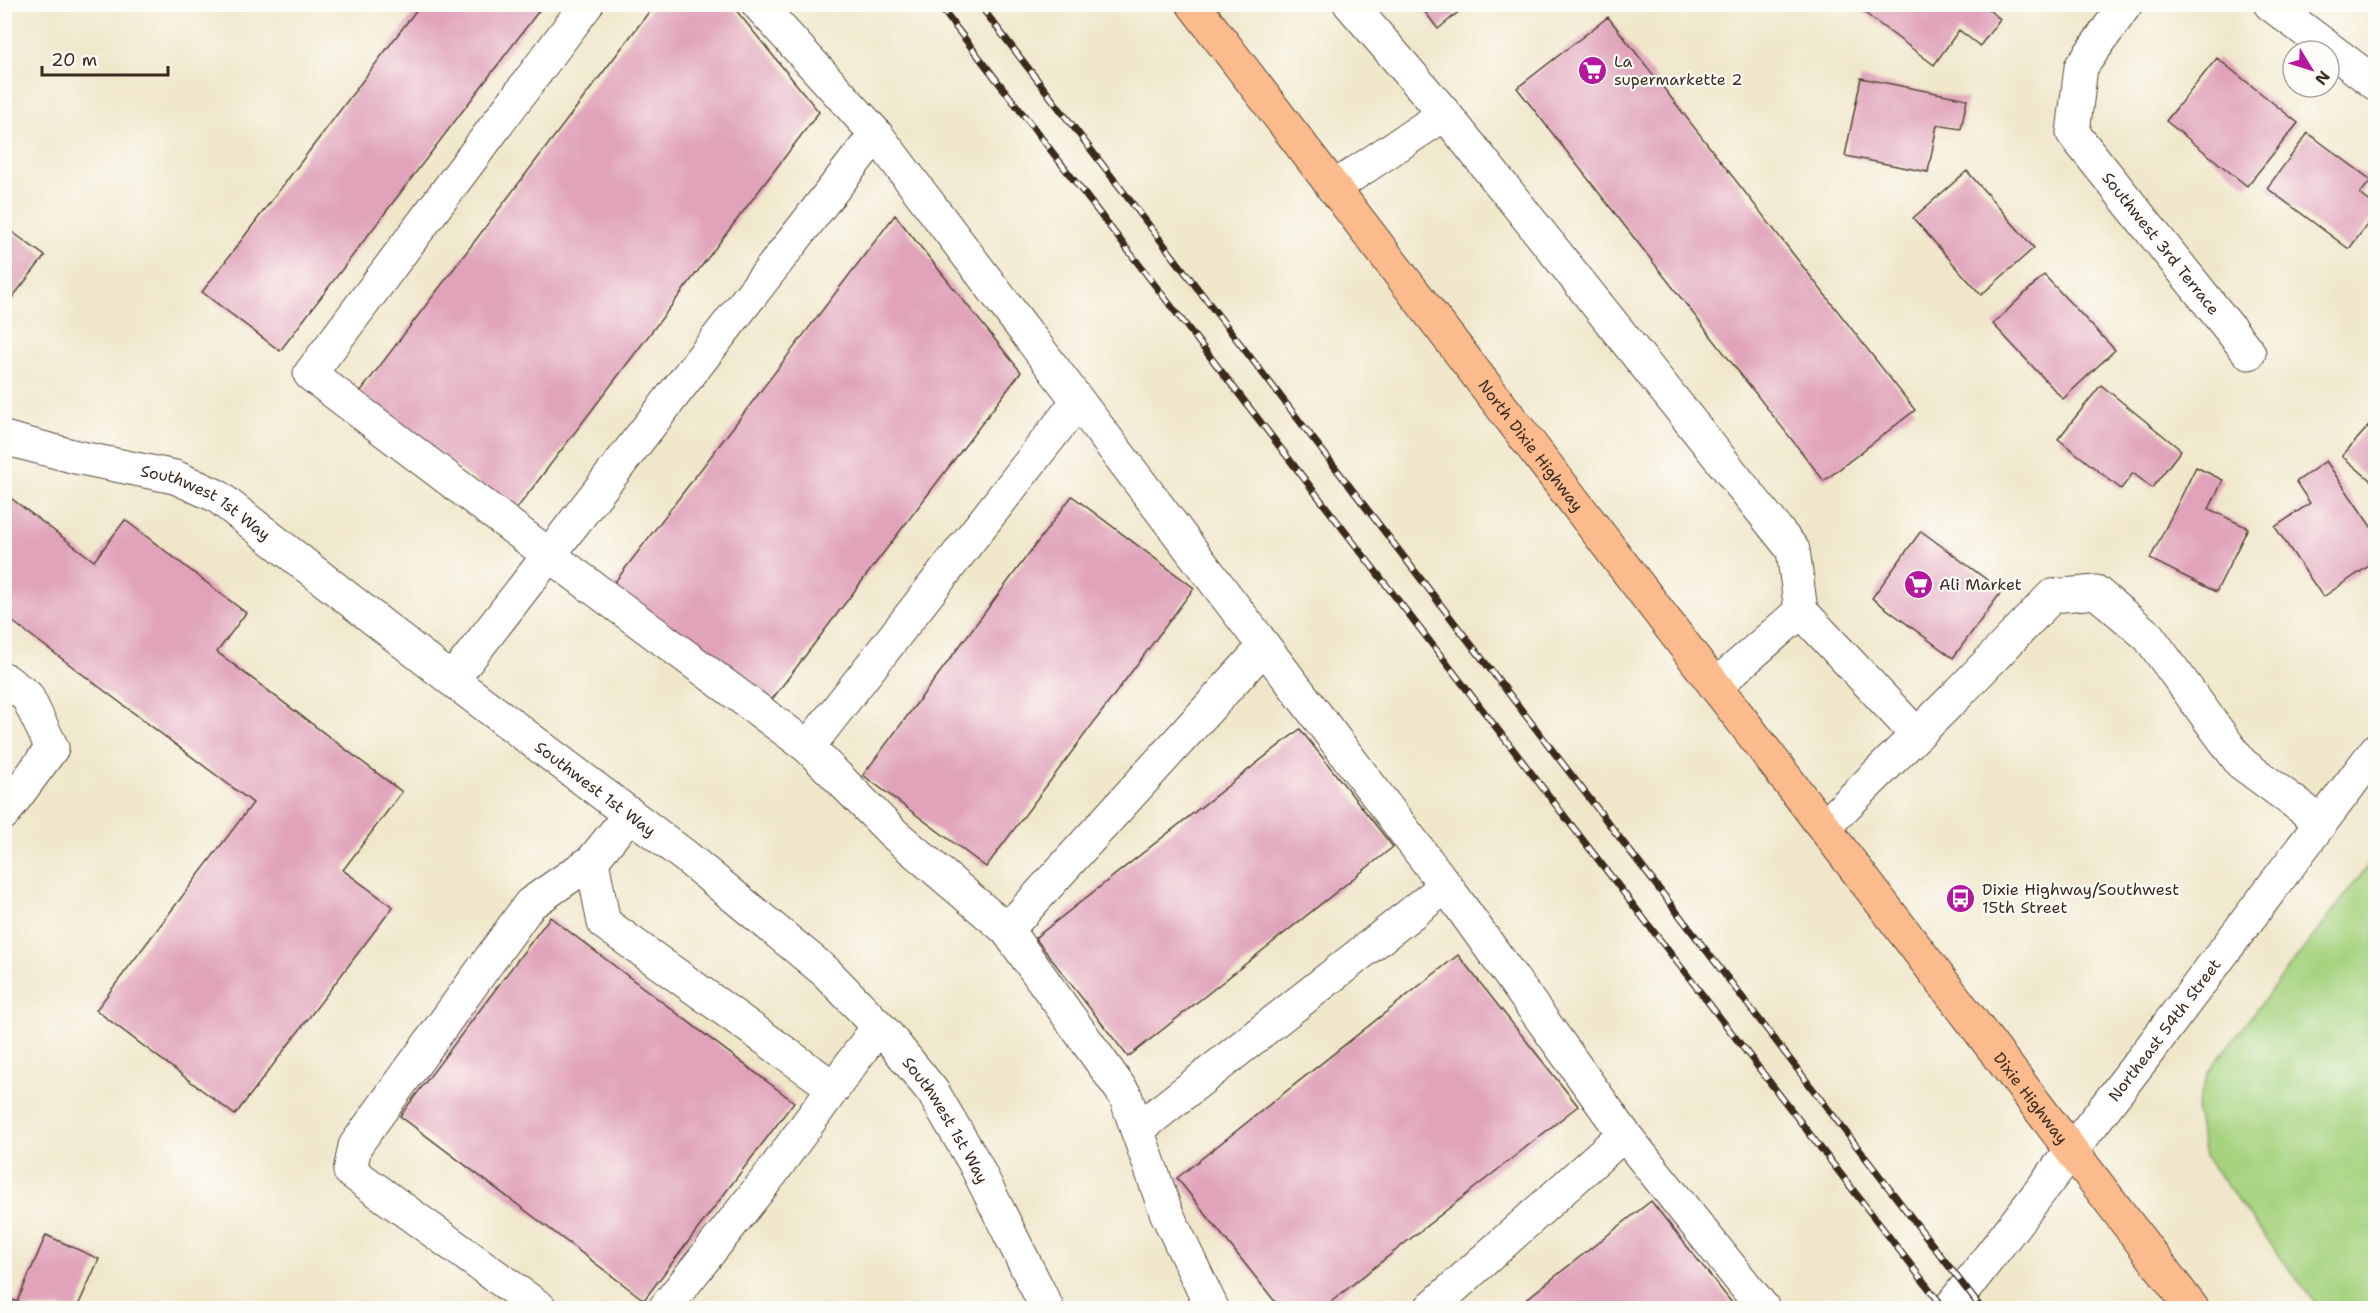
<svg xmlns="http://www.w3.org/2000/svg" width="2380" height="1313" viewBox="0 0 2380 1313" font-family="'Shantell Sans',sans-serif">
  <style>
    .green { fill: #a6d37f; stroke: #707e4e; stroke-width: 1.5 }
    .building { fill: #e0a3b9 }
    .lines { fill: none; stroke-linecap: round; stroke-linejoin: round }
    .minor-casing { stroke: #564638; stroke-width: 35 }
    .major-casing { stroke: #564638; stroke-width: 35 }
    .minor { stroke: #fff; stroke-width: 33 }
    .major { stroke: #fbbb8c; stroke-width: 33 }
    .rail-casing { stroke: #3b2a1e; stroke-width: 7 }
    .rail { stroke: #fdfcf7; stroke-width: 4.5; stroke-dasharray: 14; stroke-linecap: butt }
    .labels { text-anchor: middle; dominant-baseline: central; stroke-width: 4.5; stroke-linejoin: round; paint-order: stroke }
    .poi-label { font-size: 16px; fill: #3b2a1e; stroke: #fdfcf7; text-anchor: start }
    .street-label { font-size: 16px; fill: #3b2a1e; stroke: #fdfcf7 }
  </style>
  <rect width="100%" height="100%" fill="#fdfcf7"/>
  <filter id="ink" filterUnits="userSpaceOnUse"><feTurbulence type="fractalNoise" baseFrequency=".0167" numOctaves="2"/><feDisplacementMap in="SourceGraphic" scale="12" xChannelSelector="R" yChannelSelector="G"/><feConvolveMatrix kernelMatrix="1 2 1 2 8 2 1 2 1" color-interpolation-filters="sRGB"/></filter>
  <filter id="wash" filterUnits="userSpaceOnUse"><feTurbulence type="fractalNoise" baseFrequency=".008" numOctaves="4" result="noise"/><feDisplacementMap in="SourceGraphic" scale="24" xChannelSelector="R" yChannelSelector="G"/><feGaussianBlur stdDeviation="1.35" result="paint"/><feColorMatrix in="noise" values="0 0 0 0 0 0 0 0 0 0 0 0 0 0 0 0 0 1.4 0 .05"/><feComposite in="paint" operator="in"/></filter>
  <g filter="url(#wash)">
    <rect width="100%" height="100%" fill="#f0e7cb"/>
    <path class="green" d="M2375 857V1308H2319L2205 1157 2196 1110 2208 1072Z"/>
    <g id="blocks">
      <path class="building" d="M421 4H544L280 351 202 292Z
        M655 4H731L819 112 515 511 360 392Z
        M1419 4H1468L1438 29Z
        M1868 4H1981L2000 19 1980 46 1959 30 1934 65 1862 11Z
        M1608 17 1915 410 1824 481 1517 88Z
        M2217 58 2298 123 2247 186 2166 121Z
        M1861 78 1967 99 1961 129 1937 125 1928 172 1845 156Z
        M2308 133 2371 180 2360 194 2376 206V213L2349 249 2267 188Z
        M1967 171 2034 248 1981 295 1913 218Z
        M895 215 1021 372 767 706 611 587Z
        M4 226 45 256 4 308Z
        M2044 275 2115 350 2063 399 1993 324Z
        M2101 385 2181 450 2152 488 2133 473 2121 489 2058 439Z
        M2376 418V485L2342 456Z
        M2326 461 2376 534V561L2323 597 2275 527 2310 503 2296 482Z
        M2196 467 2223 480 2209 509 2248 528 2216 592 2150 559Z
        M4 493 94 561 125 520 246 613 217 652 402 792 343 870 393 907 235 1115 96 1010 253 803 4 615Z
        M1072 496 1194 588 986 867 863 775Z
        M1921 531 2002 591 1953 658 1872 598Z
        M1300 729 1393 847 1128 1057 1035 938Z
        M550 917 794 1102 644 1300 400 1116Z
        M1458 955 1578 1106 1323 1308H1280L1177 1178Z
        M1651 1201 1736 1308H1515Z
        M46 1235 99 1259 77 1308H4V1296L17 1302Z"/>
    </g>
  </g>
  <g filter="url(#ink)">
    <use href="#blocks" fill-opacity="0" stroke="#564638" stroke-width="1.5"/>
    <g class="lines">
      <defs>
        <g id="minor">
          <path d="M587 4 310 374 549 555 876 134"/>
          <path d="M1350 4 1445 114"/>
          <path id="s1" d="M2126 4 2081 67 2073 133 2249 353"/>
          <path d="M2270 4 2376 84"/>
          <path d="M1333 188 1445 114 1793 550 1801 611"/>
          <path d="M1078 401 1446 886 1624 1134 1763 1308"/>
          <path id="s2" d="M4 438 76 457 175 477 217 496 452 680 685 856 826 972 887 1035 933 1092 974 1162 1047 1308"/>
          <path d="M4 679 27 696 52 748 4 813"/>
          <path d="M452 680 549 555 808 747 1078 401 876 134 758 4"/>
          <path d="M1715 686 1801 611 1917 735"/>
          <path d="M808 747 893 833 1007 930 1125 1095 1166 1212 1212 1308"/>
          <path d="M1824 827 1960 692 2052 596 2096 592 2149 637 2241 763 2321 822"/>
          <path d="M592 861 604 923 834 1088"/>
          <path d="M1007 930 1264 647"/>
          <path d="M1137 1130 1446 886"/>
          <path d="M540 1308 350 1171 355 1146 530 904 592 861 630 814"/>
          <path d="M665 1308 771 1174 878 1027"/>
          <path d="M1431 1308 1624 1134"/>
          <path id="s3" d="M1950 1308 2147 1053 2376 750"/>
        </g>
        <g id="major">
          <path id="s4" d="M1193 4 2192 1308"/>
        </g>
      </defs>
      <use href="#minor" class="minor-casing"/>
      <use href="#major" class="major-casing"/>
      <use href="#minor" class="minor"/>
      <use href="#major" class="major"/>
      <defs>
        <path id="rail" d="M938 4 1944 1308
          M979 4 1981 1308"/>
      </defs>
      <use href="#rail" class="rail-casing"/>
      <use href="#rail" class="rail"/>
    </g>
  </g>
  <defs>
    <symbol id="supermarket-disc" viewBox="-11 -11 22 22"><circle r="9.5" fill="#b5179e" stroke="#fdfcf7"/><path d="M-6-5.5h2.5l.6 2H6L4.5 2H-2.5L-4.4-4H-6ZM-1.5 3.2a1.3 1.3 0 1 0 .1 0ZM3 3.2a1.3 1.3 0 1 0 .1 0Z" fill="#fff"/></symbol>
    <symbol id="bus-disc" viewBox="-11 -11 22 22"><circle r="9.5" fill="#b5179e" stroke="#fdfcf7"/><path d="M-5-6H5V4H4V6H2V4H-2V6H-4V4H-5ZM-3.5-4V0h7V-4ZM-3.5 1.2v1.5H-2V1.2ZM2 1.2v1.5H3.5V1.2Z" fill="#fff"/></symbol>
  </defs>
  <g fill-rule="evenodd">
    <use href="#supermarket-disc" x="1576" y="54" width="33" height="33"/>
    <use href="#supermarket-disc" x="1902" y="568" width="33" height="33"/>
    <use href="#bus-disc" x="1944" y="882" width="33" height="33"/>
  </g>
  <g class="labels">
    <g class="poi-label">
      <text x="1614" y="61">La<tspan x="1614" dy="18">supermarkette 2</tspan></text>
      <text x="1939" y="584">Ali Market</text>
      <text x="1982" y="889">Dixie Highway/Southwest<tspan x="1982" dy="18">15th Street</tspan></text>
    </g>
    <g class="street-label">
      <text stroke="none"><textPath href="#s1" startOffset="285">Southwest 3rd Terrace</textPath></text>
      <text stroke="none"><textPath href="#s4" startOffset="556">North Dixie Highway</textPath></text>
      <text stroke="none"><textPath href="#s2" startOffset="214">Southwest 1st Way</textPath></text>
      <text stroke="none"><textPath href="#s2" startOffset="700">Southwest 1st Way</textPath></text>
      <text stroke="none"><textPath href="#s3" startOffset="351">Northeast 54th Street</textPath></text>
      <text stroke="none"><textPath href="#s4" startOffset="1378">Dixie Highway</textPath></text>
      <text stroke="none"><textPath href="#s2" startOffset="1186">Southwest 1st Way</textPath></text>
    </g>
  </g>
  <rect width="2380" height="1313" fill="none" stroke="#fdfcf7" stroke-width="24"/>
  <g transform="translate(2311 69) rotate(128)"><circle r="28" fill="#fdfcf7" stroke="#afa8a0" stroke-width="1.5"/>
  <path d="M0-4.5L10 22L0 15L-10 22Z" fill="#b5179e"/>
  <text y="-9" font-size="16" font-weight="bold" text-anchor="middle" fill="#3b2a1e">N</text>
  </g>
  <path d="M42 66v9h126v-9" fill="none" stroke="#3b2a1e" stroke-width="3"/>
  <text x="51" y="66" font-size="18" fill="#3b2a1e" stroke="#fdfcf7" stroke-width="4.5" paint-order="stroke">20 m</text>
</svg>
